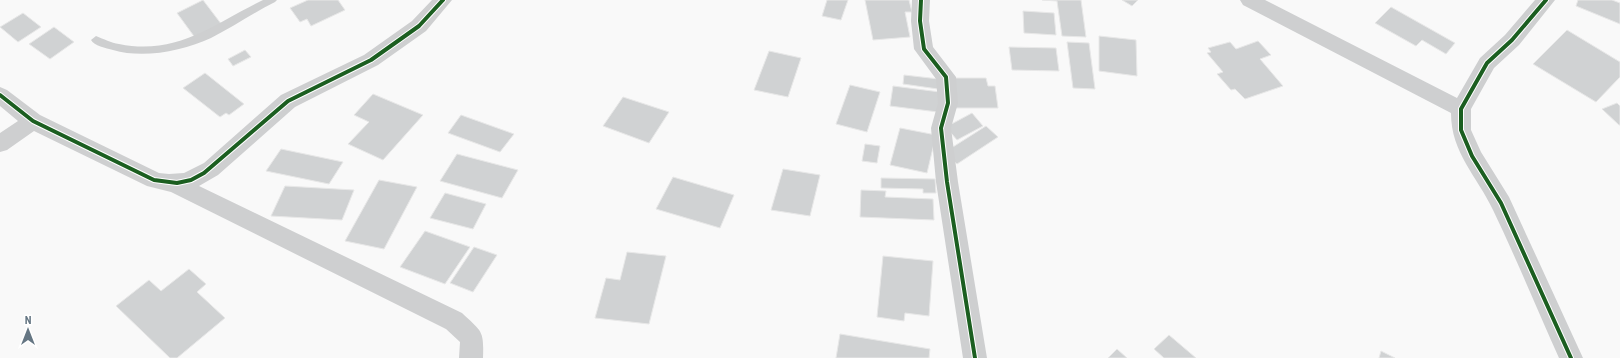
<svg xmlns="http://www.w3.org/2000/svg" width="1620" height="358" viewBox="0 0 1620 358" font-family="'Roboto Condensed',sans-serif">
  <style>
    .building { fill: #d0d2d3; stroke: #e8e8e8 }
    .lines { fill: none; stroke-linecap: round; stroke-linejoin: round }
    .lane { fill: #cecfd0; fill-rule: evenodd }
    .street { fill: #cecfd0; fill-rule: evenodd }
    .cycleway-casing { stroke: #fff; stroke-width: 6 }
    .cycleway { stroke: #1b5e20; stroke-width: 4 }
  </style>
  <rect width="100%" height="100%" fill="#f9f9f9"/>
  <path class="building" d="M203 0 222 25 196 39 177 13Z
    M308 0H338L345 10 311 26 307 19 300 22 290 8Z
    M827 0H848L841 20 822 16Z
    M865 0H909L912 12H905L910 37 873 40Z
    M1042 0H1081L1086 37 1062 36 1057 1Z
    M1122 0H1138L1132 6Z
    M1578 0H1612L1620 3V24L1576 6Z
    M1391 7 1455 43 1446 54 1422 40 1416 46 1375 23Z
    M1023 11 1054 13 1056 35 1024 33Z
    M23 13 41 27 18 42 0 27Z
    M54 27 74 42 50 59 29 44Z
    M1567 30 1620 62V77L1596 102 1533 64Z
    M1099 36 1136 40 1137 76 1099 71Z
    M1258 41 1271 55 1260 59 1283 86 1245 99 1235 89 1231 90 1217 74 1223 72 1207 53 1211 52 1208 48 1230 42 1236 49Z
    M1067 42 1089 43 1095 89 1073 88Z
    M1009 47 1056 48 1059 71 1012 70Z
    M245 50 251 57 233 66 228 59Z
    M769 51 801 58 788 97 754 90Z
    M205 73 244 104 229 115 226 113 220 117 183 88Z
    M904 75 939 79 938 89 903 84Z
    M951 78H986L988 86H995L998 108H954Z
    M850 85 880 92 867 132 836 124Z
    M893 86 940 92 938 112 890 106Z
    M373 94 423 115 383 160 348 144 369 122 354 115Z
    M623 97 669 112 649 143 603 126Z
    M1617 103 1620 106V125H1619L1602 109Z
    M972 113 983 126 957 140 946 127Z
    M461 115 514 134 500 152 448 133Z
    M986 126 998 137 957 164 945 152Z
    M900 128 936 135 927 173 890 165Z
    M865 144 880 146 877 163 862 161Z
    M281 149 343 162 329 184 266 171Z
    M457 154 518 170 502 198 440 181Z
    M783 169 820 175 810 216 771 210Z
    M673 177 734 195 720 228 656 209Z
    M881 178 935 179 936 193H923V189L881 188Z
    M379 180 417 187 384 249 345 241Z
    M285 186 354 190 342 220 271 216Z
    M861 190 886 191 885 197 933 199 934 220 860 217Z
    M445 193 486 204 473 229 430 218Z
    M425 231 470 247 445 284 400 267Z
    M474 247 497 255 473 292 450 283Z
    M627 252 666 256 649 324 595 318 606 278 620 280Z
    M883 256 933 261 929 316 905 313 904 321 877 317Z
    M189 269 206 284 197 292 225 318 177 358H170L116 306 149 280 161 291Z
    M840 334 930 349 929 358H836Z
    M1169 335 1196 358H1164L1154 349Z
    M1117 349 1127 358H1108Z
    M1381 351 1395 358H1379Z"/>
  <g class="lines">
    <path class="lane" d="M263 0H277L275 2C253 13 233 27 211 38 183 51 143 59 113 50 106 48 94 46 91 40L96 36C104 39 111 43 119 44 178 56 215 23 263 0Z"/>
    <path class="street" d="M432 0H452L426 31 378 65 295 107 218 175 199 186 462 313C482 332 484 330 483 358H459L460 342 446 329 171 192 147 186 34 131 7 150 0 152V133L18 121 0 106V87L7 90 40 115 159 173 169 174 184 173 204 163 281 95 364 55 412 21Z
      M912 0H930L929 21 933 47 956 77 958 103 951 128 958 182 987 358H963L936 182 931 128 938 103 936 79 914 49 911 21Z
      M1240 0H1265L1457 98 1480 58 1505 35 1535 0H1555L1519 45 1494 68 1471 109V130L1481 152 1509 197 1583 358H1559C1537 309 1516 258 1493 210 1477 176 1451 153 1451 113L1243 5Z"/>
    <defs>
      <path id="cycleway" d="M921 0 920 21 924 49 946 77 948 103 941 128 947 182 975 358
        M1546 0 1512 40 1487 63 1461 109V130L1472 156 1501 203 1571 358
        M0 95 33 121 154 180 177 183 191 180 204 173 288 101 371 60 419 26 443 0"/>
    </defs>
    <use href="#cycleway" class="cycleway-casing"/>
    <use href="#cycleway" class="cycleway"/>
  </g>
  <g transform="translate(28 330)" stroke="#ffffff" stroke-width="3" paint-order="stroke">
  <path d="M0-3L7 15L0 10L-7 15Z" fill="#657683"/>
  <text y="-6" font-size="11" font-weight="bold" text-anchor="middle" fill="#657683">N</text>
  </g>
</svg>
